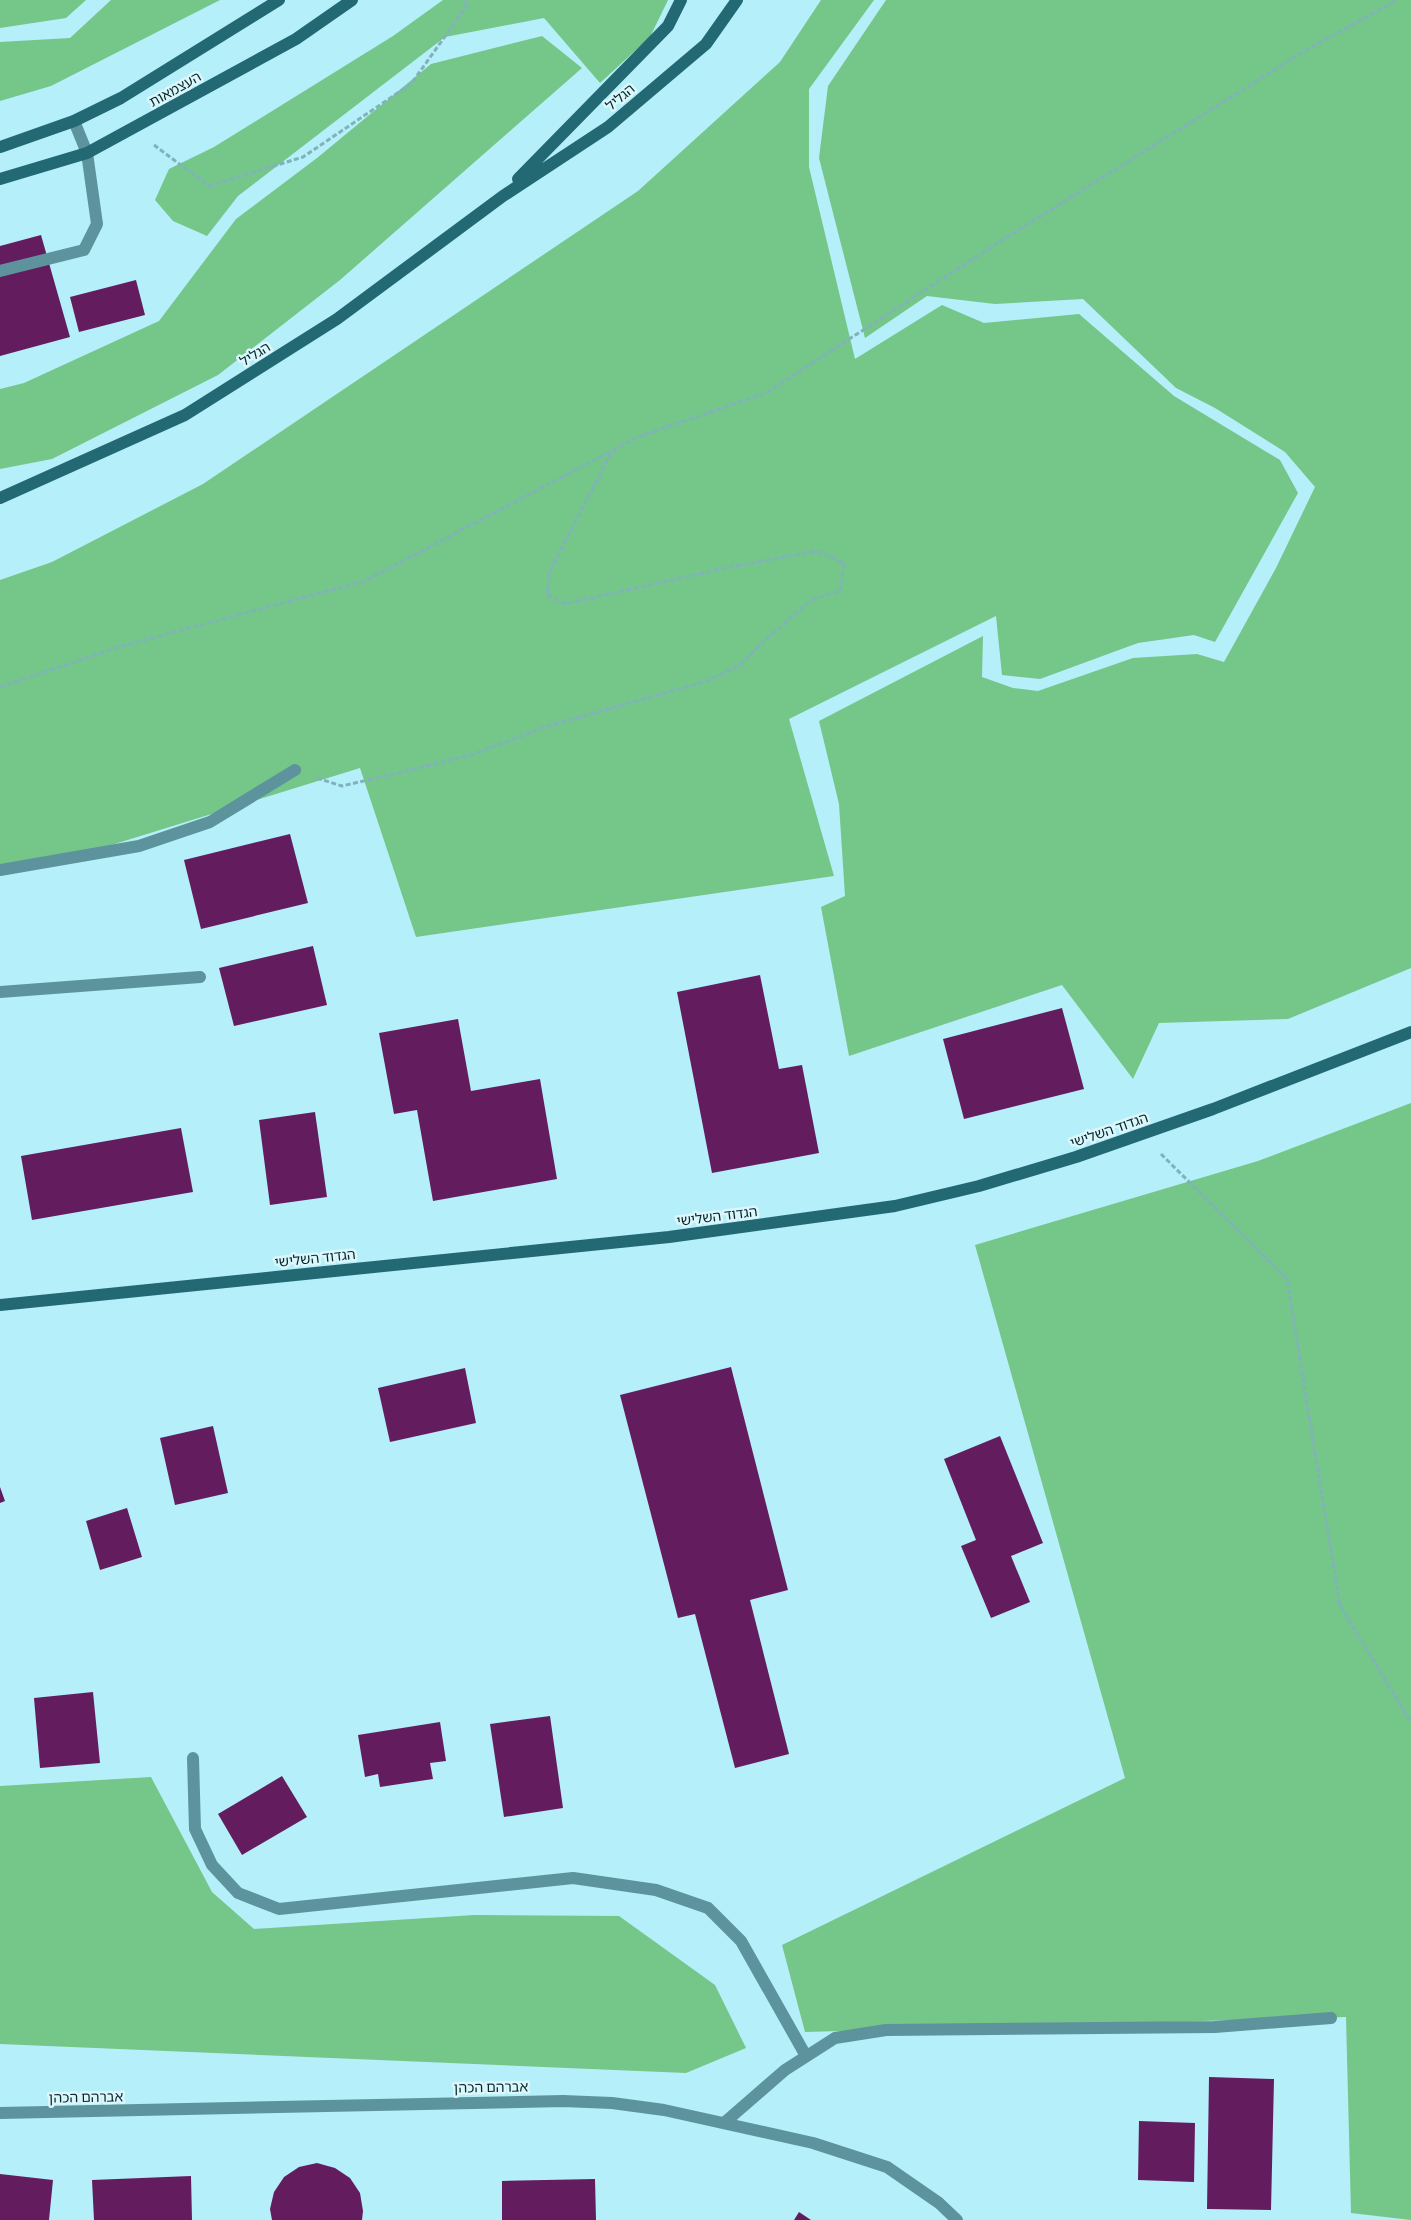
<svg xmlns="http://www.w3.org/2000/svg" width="1411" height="2220" viewBox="0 0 1411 2220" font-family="'PT Sans Narrow','Noto Sans Hebrew',sans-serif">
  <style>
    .green { fill: #75c689 }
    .building { fill: #631d5f }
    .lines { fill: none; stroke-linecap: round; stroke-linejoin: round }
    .path { stroke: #80b2bb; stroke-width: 3; stroke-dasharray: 5 2.5; stroke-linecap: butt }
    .lane { stroke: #5d939d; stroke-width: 12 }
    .street { stroke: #5d939d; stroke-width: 12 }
    .secondary { stroke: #226974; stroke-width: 12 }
    .labels { text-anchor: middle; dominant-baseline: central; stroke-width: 5; stroke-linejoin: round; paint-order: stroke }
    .street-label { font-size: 14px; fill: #06262b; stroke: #dbf7fc }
  </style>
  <rect width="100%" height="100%" fill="#b5effa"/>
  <path class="green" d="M0 0H86L66 18 0 28Z
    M111 0H220L51 86 0 101V42L70 38Z
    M443 0H668L650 37 600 83 544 18 445 37 238 196 207 236 173 221 155 200 169 169 214 147 393 36Z
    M821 0H874L809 89V167L855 359 942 305 984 323 1079 314 1174 396 1280 460 1298 493 1215 642 1194 635 1138 643 1040 679 1002 675 996 616 789 719 834 876 416 937 360 768 92 851 0 865V580L52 562 203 484 638 191 780 62Z
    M886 0H1411V968L1288 1019 1159 1023 1133 1079 1062 985 849 1056 821 907 845 896 839 804 819 721 983 636 982 677 1013 688 1038 691 1133 658 1197 654 1224 662 1276 568 1315 487 1285 452 1215 408 1176 388 1083 299 995 304 927 296 865 338 819 158 828 86Z
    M542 36 582 68 340 280 218 375 52 459 0 469V389L24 383 159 321 236 219 317 158 431 64Z
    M1411 1103V2220L1351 2213 1346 2017 805 2032 782 1945 1125 1778 975 1245 1258 1161Z
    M151 1777 212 1892 254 1929 474 1915 619 1916 715 1985 746 2048 686 2073 0 2044V1786Z"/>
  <path class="building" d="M41 235 70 337 0 356V246Z
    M136 280 145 315 79 332 70 297Z
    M290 834 308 903 201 929 184 860Z
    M313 946 327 1005 234 1026 219 968Z
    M760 975 779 1069 802 1065 819 1153 712 1173 677 992Z
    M1062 1008 1084 1089 964 1119 943 1039Z
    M458 1019 471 1091 540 1079 557 1179 433 1201 417 1110 394 1114 379 1033Z
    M315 1112 327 1197 270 1205 259 1120Z
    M181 1128 193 1192 32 1220 21 1156Z
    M731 1367 788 1590 750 1600 789 1754 735 1768 695 1614 678 1618 620 1395Z
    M465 1368 476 1423 390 1442 378 1388Z
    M213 1426 228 1493 175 1505 160 1438Z
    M1000 1436 1043 1543 1011 1556 1030 1602 991 1618 961 1546 976 1540 944 1459Z
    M0 1487 5 1501 0 1503Z
    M127 1508 142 1557 100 1570 86 1521Z
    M93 1692 100 1763 40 1768 34 1698Z
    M550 1716 563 1808 504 1817 490 1724Z
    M440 1722 446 1761 430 1763 433 1779 380 1787 378 1774 365 1777 358 1735Z
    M282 1776 307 1817 242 1855 218 1814Z
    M1209 2077 1274 2079 1271 2210 1207 2209Z
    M1139 2121 1195 2123 1194 2182 1138 2180Z
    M317 2163 335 2168 350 2178 360 2193 363 2211 362 2220H272L270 2209 274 2192 284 2177 299 2167Z
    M0 2174 53 2180 49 2220H0Z
    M191 2176 192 2220H94L92 2180Z
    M595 2179 596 2220H502V2181Z
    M799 2212 811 2220H794Z"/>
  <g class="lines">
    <path class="path" d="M154 145 209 186 303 157 411 84 466 7 465 0
      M0 687 122 646 365 581 638 437 766 393 996 244 1303 52 1397 0
      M317 778 342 786 398 773 474 754 548 726 704 682 739 666 762 643 811 600 840 591 844 563 817 551 730 567 565 604 547 595 550 571 610 455 615 450
      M1161 1154 1287 1279 1340 1606 1411 1722"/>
    <path class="lane" d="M0 271 84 250 97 224 87 153 74 121
      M0 870 139 846 210 822 295 770
      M0 992 200 977
      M193 1758 195 1829 212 1865 238 1893 279 1909 573 1878 656 1890 708 1908 741 1941 806 2056"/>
    <path class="street" d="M0 2113 563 2101 612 2103 664 2110 813 2143 887 2167 939 2203 957 2220
      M724 2123 785 2070 835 2038 886 2030 1215 2027 1331 2018"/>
    <path class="secondary" d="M0 147 74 121 121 98 279 0
      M0 179 87 153 296 39 352 0
      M518 179 668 26 681 0
      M0 498 185 415 337 319 503 196 608 127 706 44 737 0
      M0 1305 669 1237 895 1206 979 1186 1076 1157 1213 1109 1411 1032"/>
  </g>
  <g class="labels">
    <g class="street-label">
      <text transform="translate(175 89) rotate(-29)">העצמאות</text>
      <text transform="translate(620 97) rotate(-40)">הגליל</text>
      <text transform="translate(255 354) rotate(-32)">הגליל</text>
      <text transform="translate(1109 1130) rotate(-19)">הגדוד השלישי</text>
      <text transform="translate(717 1216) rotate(-7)">הגדוד השלישי</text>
      <text transform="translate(315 1258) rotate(-6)">הגדוד השלישי</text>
      <text transform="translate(491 2087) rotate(-1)">אברהם הכהן</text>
      <text transform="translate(86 2097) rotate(-1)">אברהם הכהן</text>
    </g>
  </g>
</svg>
